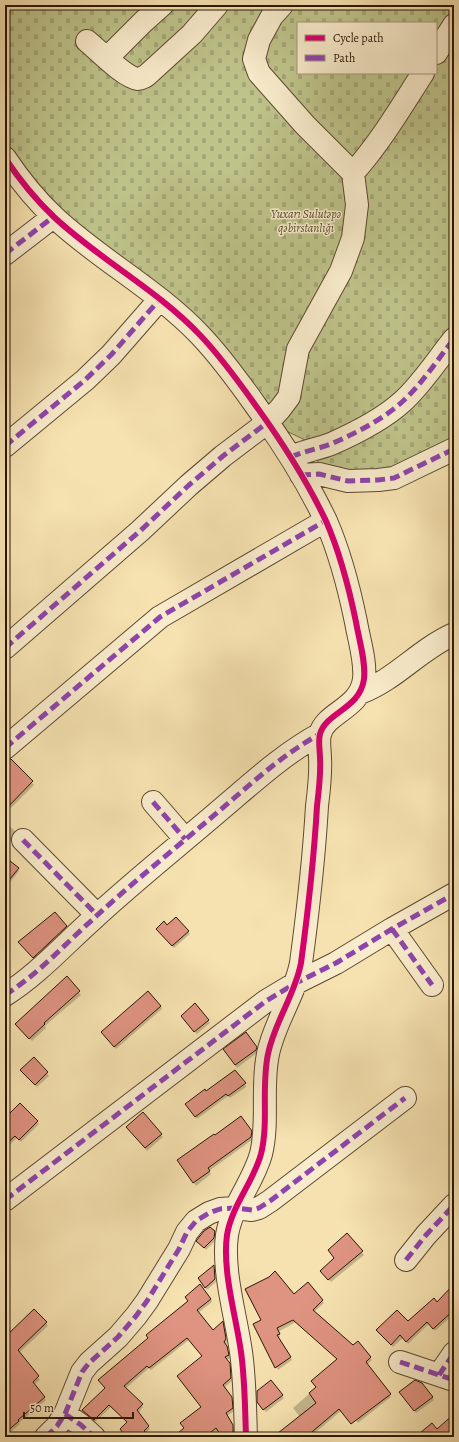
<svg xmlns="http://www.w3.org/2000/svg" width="459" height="1442" viewBox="0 0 459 1442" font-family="Alegreya,serif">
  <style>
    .cemetery { fill: url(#cemetery-stones); stroke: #746c48; fill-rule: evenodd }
    .shadow { fill: #0003 }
    .building { fill: #df9381; stroke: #2a1606 }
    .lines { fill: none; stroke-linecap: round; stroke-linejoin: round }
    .minor-casing { stroke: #5d4930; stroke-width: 24 }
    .minor { stroke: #f9eccc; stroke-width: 22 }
    .quiet { stroke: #8e44ad; stroke-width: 5; stroke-dasharray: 10 5; stroke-linecap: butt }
    .cycleway-casing { stroke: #f9eccc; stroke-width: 8 }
    .cycleway { stroke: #d6006c; stroke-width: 6 }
    .labels { text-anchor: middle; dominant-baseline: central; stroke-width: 3; stroke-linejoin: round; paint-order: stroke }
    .park-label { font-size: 12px; font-style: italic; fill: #564a2e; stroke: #f9eccc }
  </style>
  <defs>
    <pattern id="cemetery-stones" width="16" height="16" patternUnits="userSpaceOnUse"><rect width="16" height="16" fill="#bec38a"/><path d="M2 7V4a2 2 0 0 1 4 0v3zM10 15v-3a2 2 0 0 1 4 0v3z" fill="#a3a776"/></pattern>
  </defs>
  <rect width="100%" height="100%" fill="#f6e2b0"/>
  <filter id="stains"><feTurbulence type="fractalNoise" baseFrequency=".005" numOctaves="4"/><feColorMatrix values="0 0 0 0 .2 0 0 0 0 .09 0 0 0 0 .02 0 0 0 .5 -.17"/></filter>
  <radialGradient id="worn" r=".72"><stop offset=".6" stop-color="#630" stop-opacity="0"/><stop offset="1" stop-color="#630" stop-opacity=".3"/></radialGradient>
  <path class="cemetery" d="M5 5H454V440L395 472 358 476 322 468 305 440 278 427 35 186 5 140ZM298 23H436V73H298Z"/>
  <path class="shadow" d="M11 760 34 785 11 808 5 802V761Z
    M5 822 17 833 8 845 5 843Z
    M5 858 19 871 5 889Z
    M67 926 68 929 35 960 21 945Z
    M167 926 188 931 190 934 174 948 159 932Z
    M67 978 81 995 45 1026 46 1028 32 1041 18 1027Z
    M195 1005 210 1023 197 1034 183 1019Z
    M161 1006 162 1009 116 1049 104 1035Z
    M256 1047 258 1051 257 1053 237 1068 226 1052Z
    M22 1070 47 1073 49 1076 37 1087Z
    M245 1084 246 1087 230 1098 228 1096 197 1119 188 1107 206 1092Z
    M5 1119 37 1122 39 1124 21 1142 17 1138 5 1149Z
    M129 1130 161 1135 163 1137 147 1151Z
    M251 1131 253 1134 252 1140 209 1171 211 1174 196 1186 179 1163Z
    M5 1180 9 1185 5 1188Z
    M214 1232 216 1235 215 1241 206 1250 198 1241Z
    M347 1234 364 1255 331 1282 321 1271 335 1258Z
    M214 1267 216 1282 207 1290 201 1281Z
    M308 1283 324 1303 314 1312 353 1347 358 1342 372 1360 367 1365 391 1397 358 1423 355 1419 350 1423 341 1411 310 1437H274L300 1417 293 1408 317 1387 338 1360 296 1322 278 1332 280 1337 278 1338 292 1360 278 1370 254 1325 262 1320Z
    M454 1285V1314L435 1331 429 1324 408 1344 403 1338 393 1347 379 1333 407 1322 437 1303Z
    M211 1299 212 1302 198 1313 213 1331 223 1323 224 1325 227 1343 225 1345 228 1350 230 1358 227 1360 231 1366 232 1381 224 1388 233 1401 234 1411 227 1416 234 1429 235 1437H223L219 1430 209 1437H175L185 1428 202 1408 178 1377 203 1357 189 1340 151 1370 149 1368 125 1389 143 1407 138 1413 150 1429 145 1434 148 1437H127L128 1423 111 1407 95 1422 84 1413 83 1410 106 1389 99 1380Z
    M46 1323 48 1326 19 1353 40 1380 34 1385 46 1400 19 1423 20 1424 5 1437V1338Z
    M402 1395 432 1397 434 1400 416 1413Z
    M282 1396 284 1398 266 1412 260 1405Z"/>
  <path class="building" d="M11 759 33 781 5 810V760Z
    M5 857 19 868 5 885Z
    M55 912 67 926 33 958 18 942Z
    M176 917 189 931 172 946 156 929 164 921 167 925Z
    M67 976 80 991 44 1023 45 1024 29 1039 15 1024Z
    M148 991 161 1006 114 1047 101 1032Z
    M195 1003 209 1020 194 1032 181 1016Z
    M246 1032 257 1047 256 1050 235 1065 223 1049Z
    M34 1057 48 1072 35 1085 20 1070Z
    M235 1070 246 1083 228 1096 226 1094 195 1117 185 1104 205 1089 206 1091Z
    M20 1103 38 1121 19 1140 15 1136 5 1145V1118Z
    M143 1112 162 1134 145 1148 126 1127Z
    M241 1116 252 1131 251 1137 208 1168 210 1171 193 1183 177 1160 214 1134 215 1135Z
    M210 1227 215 1231 214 1238 204 1248 196 1241 204 1231Z
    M347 1233 363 1251 328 1280 320 1271 334 1258 328 1250Z
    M214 1265 215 1279 205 1288 198 1278Z
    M275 1271 294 1294 308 1282 323 1300 313 1310 353 1345 358 1341 371 1357 366 1362 391 1394 351 1424 339 1409 306 1437H273L316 1403 309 1393 316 1387 311 1381 337 1359 293 1320 277 1328 280 1334 277 1335 291 1357 275 1368 253 1324 261 1320 245 1289 269 1277Z
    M200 1284 211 1299 197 1310 213 1330 223 1321 226 1339 224 1342 227 1346 229 1355 225 1357 230 1363 231 1378 223 1385 232 1397 233 1408 226 1413 233 1425V1437H222L216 1428 205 1437H173L184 1428 180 1423 201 1407 177 1376 202 1356 187 1338 149 1368 147 1366 124 1386 143 1404 137 1410 149 1426 144 1431 149 1437H126L120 1429 127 1422 109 1405 94 1420 82 1410 105 1388 98 1380 148 1338 146 1335 188 1301 185 1297Z
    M454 1284V1310L433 1329 427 1322 406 1342 400 1335 391 1345 376 1330 397 1310 408 1321 434 1298 437 1302Z
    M34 1309 47 1322 18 1350 39 1376 33 1382 45 1397 18 1420 19 1421 5 1433V1337Z
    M271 1380 283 1395 263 1410 257 1402V1391Z
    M415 1380 422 1383 433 1397 414 1411 399 1392Z
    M454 1414V1437H415L432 1423 437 1429Z"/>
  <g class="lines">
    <defs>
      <path id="minor" d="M87 41C98 50 125 78 138 79 141 79 143 77 146 76L192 34 217 5
        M436 53 454 25
        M107 58 143 22 162 5
        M5 158C19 179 36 200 54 217 100 260 156 289 200 335 221 357 239 382 256 406 282 442 307 481 326 521 340 553 349 588 356 622 359 640 366 661 364 679 360 709 326 712 320 734 318 741 320 751 320 758 321 774 319 790 317 806 314 858 308 911 301 963 295 995 274 1023 268 1054 261 1087 269 1122 261 1154 253 1183 232 1205 227 1235 222 1271 236 1316 241 1352 245 1380 245 1409 246 1437
        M353 173C380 143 401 107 423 73
        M5 254 53 217
        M5 446 85 380 111 355 160 299
        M291 457C304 451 318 449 331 444 356 433 382 420 402 402 422 384 437 360 454 339
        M301 475 319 474 348 481 378 480 394 478 454 449
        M5 648 140 531 189 485 223 456 268 422 280 409 289 397 298 349 341 271 353 238 357 205 353 173 305 125 259 73 254 59 259 40 272 16 282 5
        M360 693C395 680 420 649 454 634
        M5 748 160 617 325 521
        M153 802 185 839
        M23 840 97 915
        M392 929 432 985
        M5 995C37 975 64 945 92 920 133 882 177 847 219 811 251 784 283 754 320 734
        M5 1200 266 1001 296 983 336 963 392 929 454 894
        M406 1260 426 1235 454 1205
        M400 1362 454 1380
        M439 1375 454 1353
        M65 1414 81 1425 94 1437
        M46 1437 57 1426 65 1414 82 1372 89 1363 118 1337 136 1316 147 1301 179 1249 187 1232 196 1221 209 1213 220 1209 235 1208 252 1210 259 1208 270 1201 405 1098"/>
    </defs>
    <use href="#minor" class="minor-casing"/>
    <use href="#minor" class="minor"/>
    <path class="quiet" d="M5 254 53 217
      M5 446 85 380 111 355 160 299
      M291 457C304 451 318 449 331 444 356 433 382 420 402 402 422 384 437 360 454 339
      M301 475 319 474 348 481 378 480 394 478 454 449
      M5 648 140 531 189 485 223 456 268 422
      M5 748 160 617 325 521
      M153 802 185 839
      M23 840 97 915
      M392 929 432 985
      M5 995C37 975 64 945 92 920 133 882 177 847 219 811 251 784 283 754 320 734
      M5 1200 266 1001 296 983 336 963 392 929 454 894
      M406 1260 426 1235 454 1205
      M400 1362 454 1380
      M439 1375 454 1353
      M65 1414 81 1425 94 1437
      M46 1437 57 1426 65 1414 82 1372 89 1363 118 1337 136 1316 147 1301 179 1249 187 1232 196 1221 209 1213 220 1209 235 1208 252 1210 259 1208 270 1201 405 1098"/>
    <defs>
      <path id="cycleway" d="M5 158C19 179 36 200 54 217 100 260 156 289 200 335 221 357 239 382 256 406 282 442 307 481 326 521 340 553 349 588 356 622 359 640 366 661 364 679 360 709 326 712 320 734 318 741 320 751 320 758 321 774 319 790 317 806 314 858 308 911 301 963 295 995 274 1023 268 1054 261 1087 269 1122 261 1154 253 1183 232 1205 227 1235 222 1271 236 1316 241 1352 245 1380 245 1409 246 1437"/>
    </defs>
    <use href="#cycleway" class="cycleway-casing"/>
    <use href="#cycleway" class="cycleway"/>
  </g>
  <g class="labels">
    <g class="park-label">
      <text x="306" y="214">Yuxarı Sulutəpə<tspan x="306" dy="14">qəbirstanlığı</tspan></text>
    </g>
  </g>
  <rect width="459" height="1442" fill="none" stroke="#f6e2b0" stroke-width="20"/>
  <rect x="6" y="6" width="447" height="1430" fill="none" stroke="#2a1606" stroke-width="2"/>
  <rect x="10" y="10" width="439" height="1422" fill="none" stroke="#2a1606"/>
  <rect x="297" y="22" width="140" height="52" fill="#f9eccc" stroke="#a6967d"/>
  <rect x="305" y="35" width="20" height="6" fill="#d6006c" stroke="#a6967d"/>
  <text x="333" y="42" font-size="12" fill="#2a1606">Cycle path</text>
  <rect x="305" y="55" width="20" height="6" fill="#8e44ad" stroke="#a6967d"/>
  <text x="333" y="62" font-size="12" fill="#2a1606">Path</text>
  <path d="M24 1412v6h109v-6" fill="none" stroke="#2a1606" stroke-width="2"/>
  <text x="30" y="1412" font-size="12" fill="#2a1606" stroke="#f9eccc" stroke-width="3" paint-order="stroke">50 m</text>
  <rect width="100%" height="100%" filter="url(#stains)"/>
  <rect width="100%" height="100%" fill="url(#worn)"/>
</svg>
